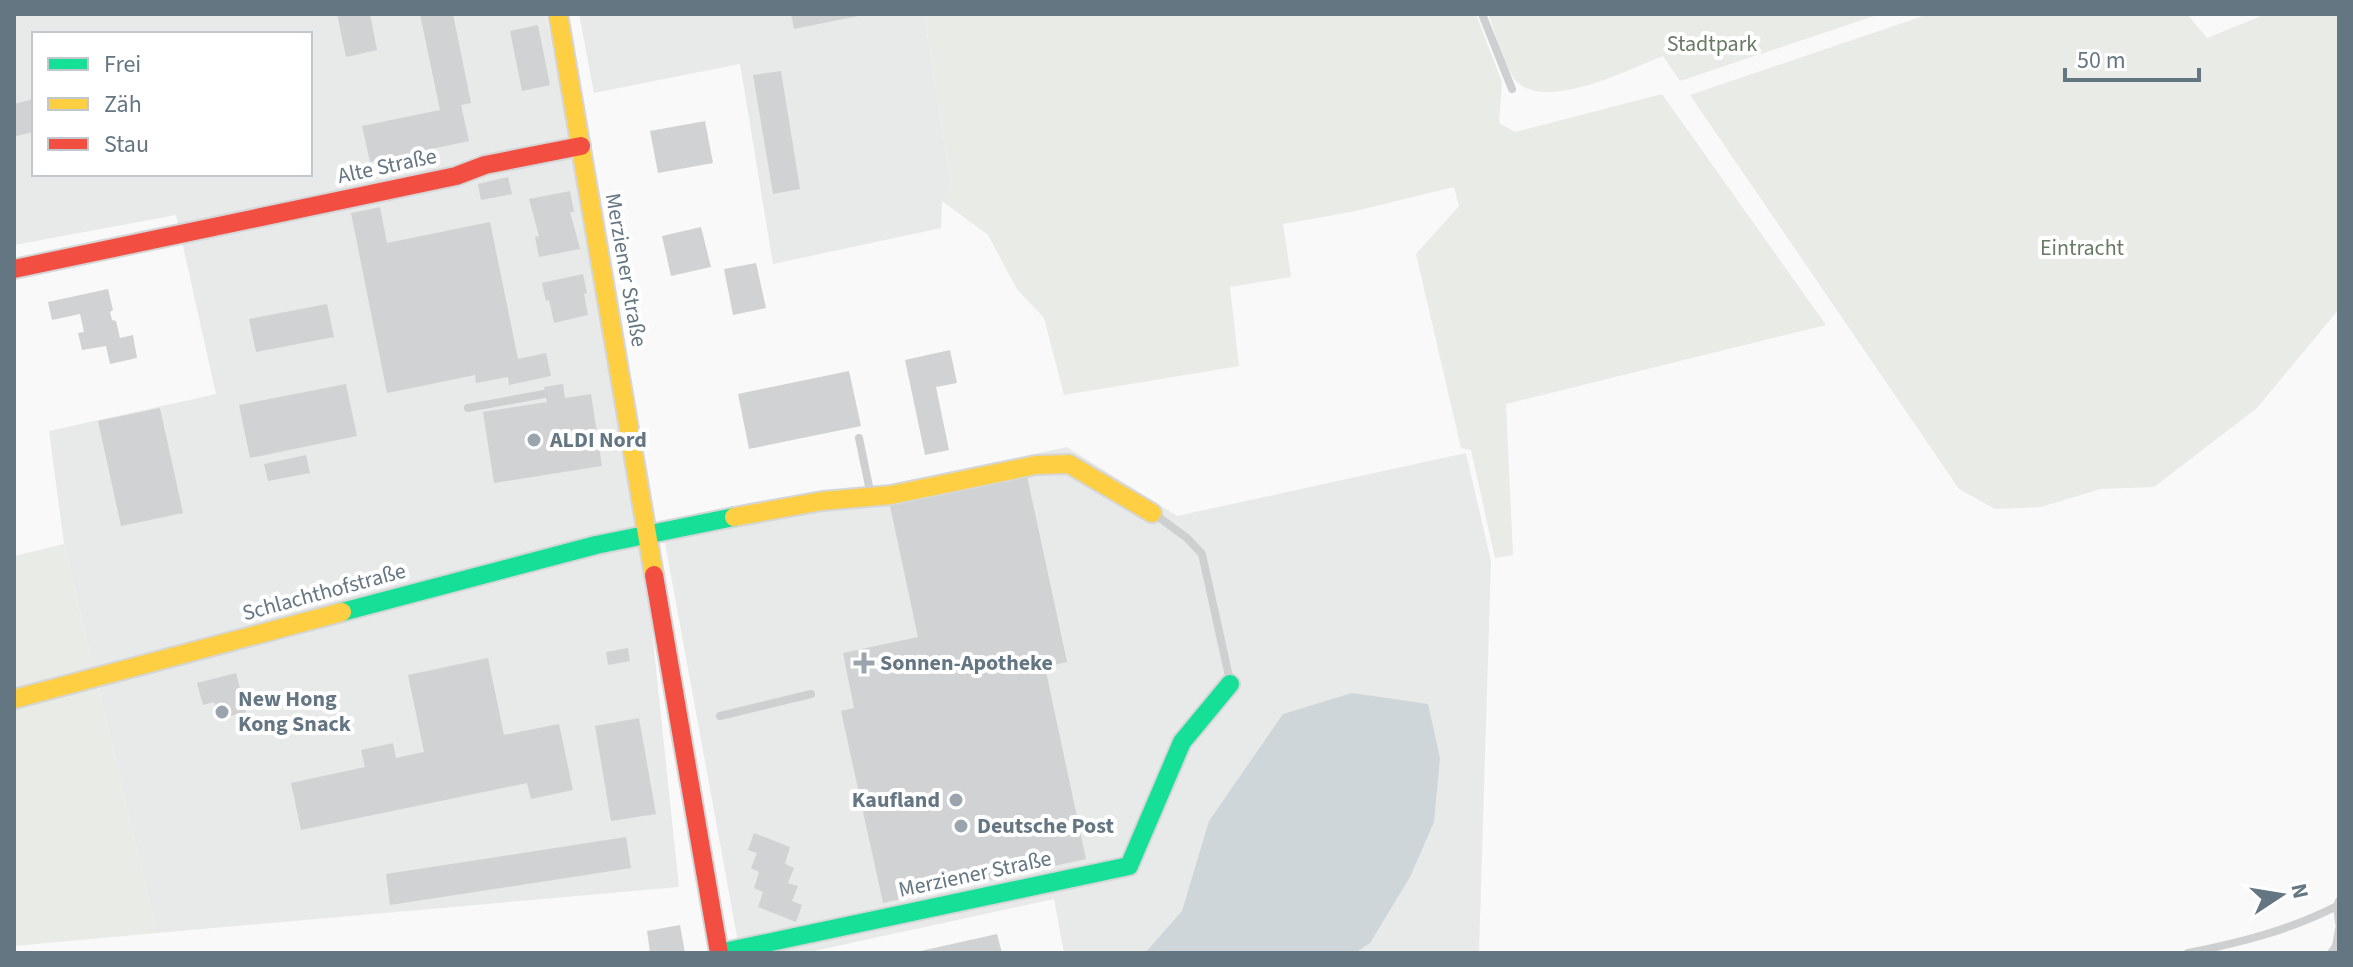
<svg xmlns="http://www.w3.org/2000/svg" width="2353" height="967" viewBox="0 0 2353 967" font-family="'Source Sans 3',sans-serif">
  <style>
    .built { fill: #e8e9e9; fill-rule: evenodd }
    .green { fill: #e8ebe6 }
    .water { fill: #ced6d9 }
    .building { fill: #d0d2d3 }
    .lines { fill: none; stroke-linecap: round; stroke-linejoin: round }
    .fast-casing { stroke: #d5d6d7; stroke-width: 22 }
    .slow-casing { stroke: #d5d6d7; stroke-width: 22 }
    .jam-casing { stroke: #d5d6d7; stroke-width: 22 }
    .lane { stroke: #cecfd0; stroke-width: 8 }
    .fast { stroke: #16e098; stroke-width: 18 }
    .slow { stroke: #ffcf43; stroke-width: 18 }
    .jam { stroke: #f24e42; stroke-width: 18 }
    .poi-dot { fill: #99a4ac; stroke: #fff; stroke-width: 3 }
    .labels { text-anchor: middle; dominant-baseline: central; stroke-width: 8; stroke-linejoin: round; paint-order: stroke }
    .park-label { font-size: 22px; fill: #687a64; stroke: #fff }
    .street-label { font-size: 22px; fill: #657683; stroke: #fff }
    .poi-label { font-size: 22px; font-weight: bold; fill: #657683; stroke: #fff; text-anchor: start }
  </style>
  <rect width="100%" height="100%" fill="#f9f9f9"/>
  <path class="built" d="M14 14H546L640 516 679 887 157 933 64 544 49 431 216 394 176 215 14 245ZM34 34H310V174H34Z
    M579 14H924L951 186 942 201 941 228 773 264 740 64 594 93Z
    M1067 447 1177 516 1466 453 1491 561 1479 953H1064L1054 899 805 953H740L663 532Z"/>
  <path class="green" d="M924 14H1476L1502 82 1499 123 1515 132 1662 94 1826 325 1506 404 1513 555 1495 558 1471 450 1461 448 1416 254 1459 206 1454 187 1351 212 1283 224 1291 277 1230 287 1239 366 1064 395 1044 318 1017 289 988 235 942 201 951 186Z
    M1488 14H1880L1680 81 1663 56C1631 68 1539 116 1513 77 1502 60 1496 34 1488 14Z
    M1929 14H2187L2207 38 2266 14H2339V309L2257 408 2154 487 2101 489 2041 507 1995 509 1959 489 1690 95Z
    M64 544 157 933 14 946V556Z"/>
  <path class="water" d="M1352 693 1428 704 1440 758 1434 822 1410 877 1370 943 1355 953H1145L1182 911 1209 821 1283 714Z"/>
  <path class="building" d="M337 14H370L377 50 346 57Z
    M420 14H453L471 103 461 105 469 141 370 162 362 126 440 110Z
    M791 14H863V15L794 29Z
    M538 25 550 85 522 91 510 31Z
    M781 71 800 189 773 194 753 75Z
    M34 99V132L16 136 14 104Z
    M705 121 713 163 658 173 650 131Z
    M508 177 512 194 481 200 478 184Z
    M570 191 574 212H570L580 249 539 257 535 237 539 236 529 199Z
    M380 207 387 243 490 222 518 359 546 353 551 376 509 385 508 377 476 383 475 375 387 393 351 213Z
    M701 227 711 267 671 276 662 236Z
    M756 263 766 308 733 315 724 269Z
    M583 274 587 293 584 294 588 315 554 323 549 300 546 301 542 283Z
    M108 289 113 310 110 312 112 320 116 321 120 338 133 335 137 358 110 364 106 346 82 350 78 333 84 332 80 314 52 320 48 302Z
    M327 304 334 337 256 352 249 319Z
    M950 350 957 383 936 387 949 450 925 455 905 360Z
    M849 371 861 426 749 449 738 394Z
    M346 384 357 436 250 458 239 405Z
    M563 384 565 398 591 394 602 466 494 483 483 412 547 402 544 387Z
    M160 408 183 513 121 526 98 421Z
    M306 455 310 473 268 481 264 464Z
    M1027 476 1067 662 1045 667 1086 859 883 903 841 711 854 708 843 653 918 637 890 506Z
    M628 648 630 661 608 665 606 652Z
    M488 658 504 735 559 724 573 790 531 799 527 783 301 830 291 783 365 767 361 750 393 743 396 758 424 752 408 675Z
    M236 673 246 712 219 719 214 702 203 705 197 683Z
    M639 718 656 814 611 821 595 726Z
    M754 833 790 847 785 864 794 868 788 883 798 886 792 901 802 905 796 922 758 907 763 892 754 888 759 872 751 868 757 853 748 850Z
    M626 837 631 868 390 905 386 874Z
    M680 925 685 953H650L647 931Z
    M997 934 1002 953H916V952Z"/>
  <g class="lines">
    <defs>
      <path id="fast" d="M342 612 596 545 734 517
        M719 953 1129 866 1182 742 1230 684"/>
      <path id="slow" d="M558 14 654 575
        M734 517 822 501 891 495 1036 465 1069 464 1152 513
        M14 699 342 612"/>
      <path id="jam" d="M14 269 456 176 485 165 581 146
        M654 575 719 953"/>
    </defs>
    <use href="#fast" class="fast-casing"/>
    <use href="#slow" class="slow-casing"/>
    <use href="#jam" class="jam-casing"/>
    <path class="lane" d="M1482 14 1512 89
      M468 408 544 394
      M859 438 871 496
      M1153 513 1187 538 1202 554 1230 681
      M720 716 811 694
      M2337 906 2339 923
      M2188 953C2239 943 2290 930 2337 906L2339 901
      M2331 953 2336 946 2339 929"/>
    <use href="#fast" class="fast"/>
    <use href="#slow" class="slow"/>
    <use href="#jam" class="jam"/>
  </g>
  <g class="poi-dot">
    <circle cx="534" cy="440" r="8"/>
    <path d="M860 651h8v8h8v8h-8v8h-8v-8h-8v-8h8z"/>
    <circle cx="222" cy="712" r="8"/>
    <circle cx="956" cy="800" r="8"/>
    <circle cx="961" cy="826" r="8"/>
  </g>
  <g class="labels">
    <g class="park-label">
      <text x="1712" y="44">Stadtpark</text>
      <text x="2082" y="248">Eintracht</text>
    </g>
    <g class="street-label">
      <text transform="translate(387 166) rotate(-12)">Alte Straße</text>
      <text transform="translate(626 270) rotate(80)">Merziener Straße</text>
      <text transform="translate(324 592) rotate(-15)">Schlachthofstraße</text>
      <text transform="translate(975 874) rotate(-12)">Merziener Straße</text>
    </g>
    <g class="poi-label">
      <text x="550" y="440">ALDI Nord</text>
      <text x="880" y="663">Sonnen-Apotheke</text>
      <text x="238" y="699">New Hong<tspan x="238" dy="25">Kong Snack</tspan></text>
      <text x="940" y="800" text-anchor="end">Kaufland</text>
      <text x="977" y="826">Deutsche Post</text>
    </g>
  </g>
  <rect width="2353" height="967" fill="none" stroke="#657683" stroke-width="32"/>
  <rect x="32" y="32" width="280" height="144" fill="#ffffff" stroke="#c1c8cd" stroke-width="2"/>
  <rect x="48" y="58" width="40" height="12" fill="#16e098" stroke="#c1c8cd" stroke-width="2"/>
  <text x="104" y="72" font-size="24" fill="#657683">Frei</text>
  <rect x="48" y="98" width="40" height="12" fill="#ffcf43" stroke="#c1c8cd" stroke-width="2"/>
  <text x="104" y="112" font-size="24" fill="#657683">Zäh</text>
  <rect x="48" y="138" width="40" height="12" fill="#f24e42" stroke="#c1c8cd" stroke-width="2"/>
  <text x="104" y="152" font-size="24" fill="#657683">Stau</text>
  <g transform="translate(2281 895) rotate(78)" stroke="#ffffff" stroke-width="6" paint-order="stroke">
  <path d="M0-6L14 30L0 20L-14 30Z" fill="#657683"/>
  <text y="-12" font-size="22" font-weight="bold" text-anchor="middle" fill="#657683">N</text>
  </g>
  <path d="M2065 68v12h134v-12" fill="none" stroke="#657683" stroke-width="4"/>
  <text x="2077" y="68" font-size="24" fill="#657683" stroke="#ffffff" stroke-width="6" paint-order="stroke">50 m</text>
</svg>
